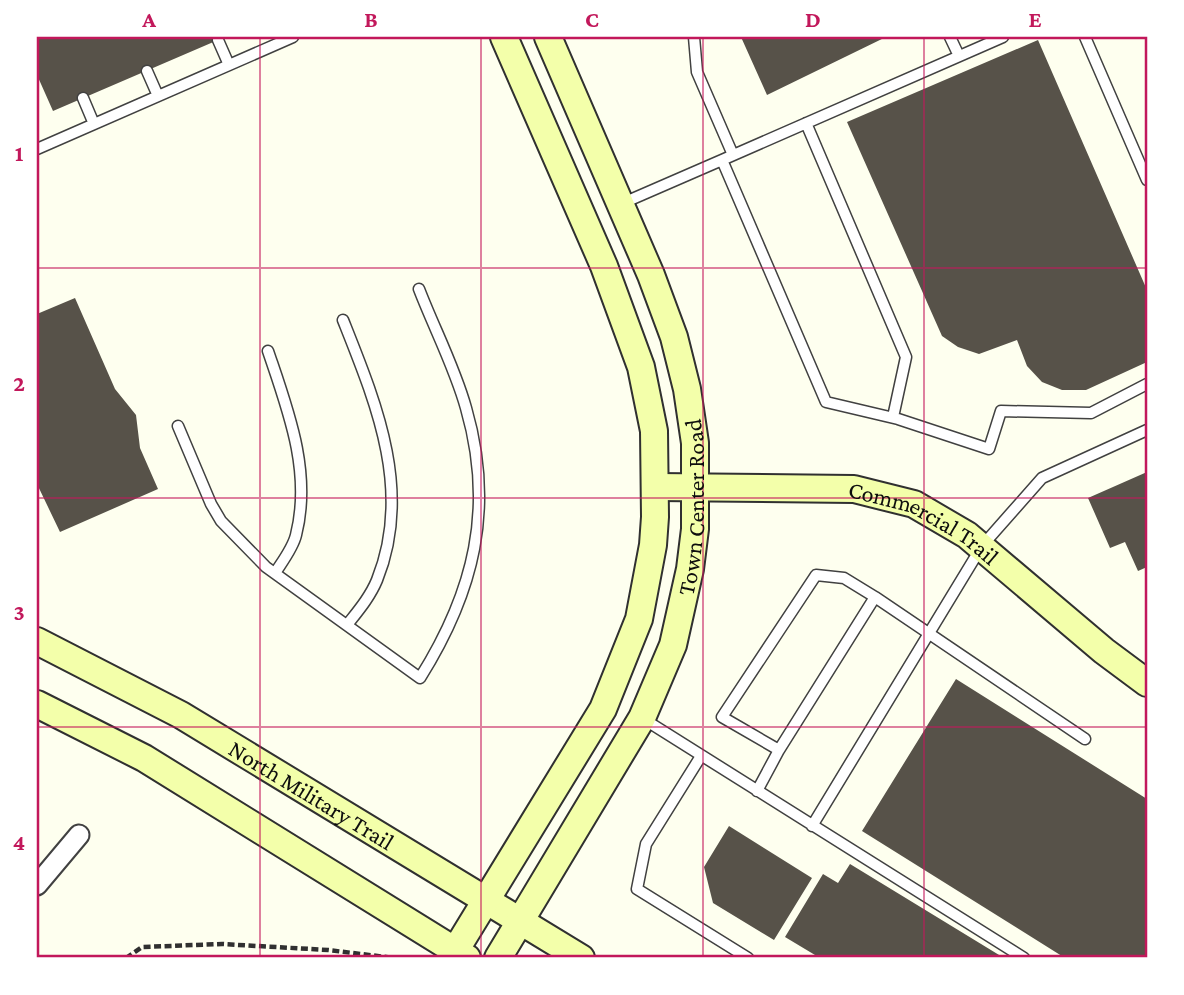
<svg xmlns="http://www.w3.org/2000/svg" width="1184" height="995" viewBox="0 0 1184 995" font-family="'Crimson Pro',serif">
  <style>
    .building { fill: #575249 }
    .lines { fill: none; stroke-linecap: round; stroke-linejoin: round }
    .lane-casing { stroke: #414141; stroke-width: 13 }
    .street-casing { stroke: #414141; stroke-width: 23 }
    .secondary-casing { stroke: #303030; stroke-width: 30 }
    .path { stroke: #303030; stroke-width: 4.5; stroke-dasharray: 7 3.5; stroke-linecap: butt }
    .lane { stroke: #fff; stroke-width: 10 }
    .street { stroke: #fff; stroke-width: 19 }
    .secondary { stroke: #f3ffaa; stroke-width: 26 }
    .grid { fill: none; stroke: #c2185b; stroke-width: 2; stroke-opacity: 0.55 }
    .labels { text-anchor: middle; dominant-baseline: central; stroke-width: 7; stroke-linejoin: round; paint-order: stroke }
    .street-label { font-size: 24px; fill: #0e0e0e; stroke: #fff }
    .neatline { fill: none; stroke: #c2185b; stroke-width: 2.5 }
    .grid-label { font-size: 23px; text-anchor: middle; font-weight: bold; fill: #c2185b }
  </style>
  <rect width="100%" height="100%" fill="#feffef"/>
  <path class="building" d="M37 37H225L53 111 37 75Z
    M741 37H886L767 95Z
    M1038 40 1147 290V362L1086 390H1062L1042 382 1027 366 1017 340 979 354 958 347 942 336 847 122Z
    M75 298 115 389 136 415 140 448 158 489 60 532 37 484V314Z
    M1147 472V567L1138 571 1125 542 1110 548 1088 498Z
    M956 679 1147 799V958H1065L862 831Z
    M729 826 812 878 774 940 713 903 704 867Z
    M850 864 1004 958H820L785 937 823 874 838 883Z"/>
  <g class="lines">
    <defs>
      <path id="lane" d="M694 37 697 72 733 155
        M950 37 959 56
        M1085 37 1147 180
        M218 40 229 65
        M147 71 158 96
        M83 98 94 124
        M806 123 906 357 893 417
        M37 149 293 37
        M722 160 1003 37
        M623 203 722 160 826 402 898 419 989 449 1001 411 1091 413 1147 384
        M343 320C376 403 413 491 377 580 370 597 358 611 347 625
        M268 351C288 410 312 472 296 535 293 548 282 562 275 573
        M178 426 211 504 221 521 266 567 420 678C474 592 495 508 466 408 455 368 434 328 419 289
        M875 597 779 750 722 717 816 575 844 578 875 597 1085 739
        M642 718 1024 958
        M701 756 646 844 637 889 748 958
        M757 791 779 750
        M812 826 982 546 1042 478 1147 430"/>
      <path id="street" d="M37 885 79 835"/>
      <g id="secondary">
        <path id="s1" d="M656 487 854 489 914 504 967 535 1104 651 1147 683"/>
        <path id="s2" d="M37 641 181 715 581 958"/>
        <path d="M37 704 144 758 467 958"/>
        <path d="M455 951 603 709 639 619 653 545 655 517 654 431 641 367 604 266 504 37"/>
        <path id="s3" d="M498 958 642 718 673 645 690 569 695 529V443L687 389 674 337 651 275 548 37"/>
      </g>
    </defs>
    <use href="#lane" class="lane-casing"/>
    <use href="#street" class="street-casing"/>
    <use href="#secondary" class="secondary-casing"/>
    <path class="path" d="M126 958 142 947 222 944 328 950 394 958"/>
    <use href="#lane" class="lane"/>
    <use href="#street" class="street"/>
    <use href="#secondary" class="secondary"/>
  </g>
  <path class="grid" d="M260 37V958M481 37V958M703 37V958M924 37V958M37 268H1147M37 498H1147M37 727H1147"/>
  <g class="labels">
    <g class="street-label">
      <text stroke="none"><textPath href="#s3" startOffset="499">Town Center Road</textPath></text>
      <text stroke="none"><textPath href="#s1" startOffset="276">Commercial Trail</textPath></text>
      <text stroke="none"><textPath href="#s2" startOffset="315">North Military Trail</textPath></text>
    </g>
  </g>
  <rect width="1184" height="995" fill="none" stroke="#ffffff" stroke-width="77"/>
  <rect x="38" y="38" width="1108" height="918" class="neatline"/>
  <g class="grid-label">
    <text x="149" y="27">A</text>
    <text x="371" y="27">B</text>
    <text x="592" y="27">C</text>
    <text x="813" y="27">D</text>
    <text x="1035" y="27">E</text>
    <text x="19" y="161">1</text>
    <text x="19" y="391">2</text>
    <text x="19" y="620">3</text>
    <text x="19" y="850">4</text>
  </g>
</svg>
